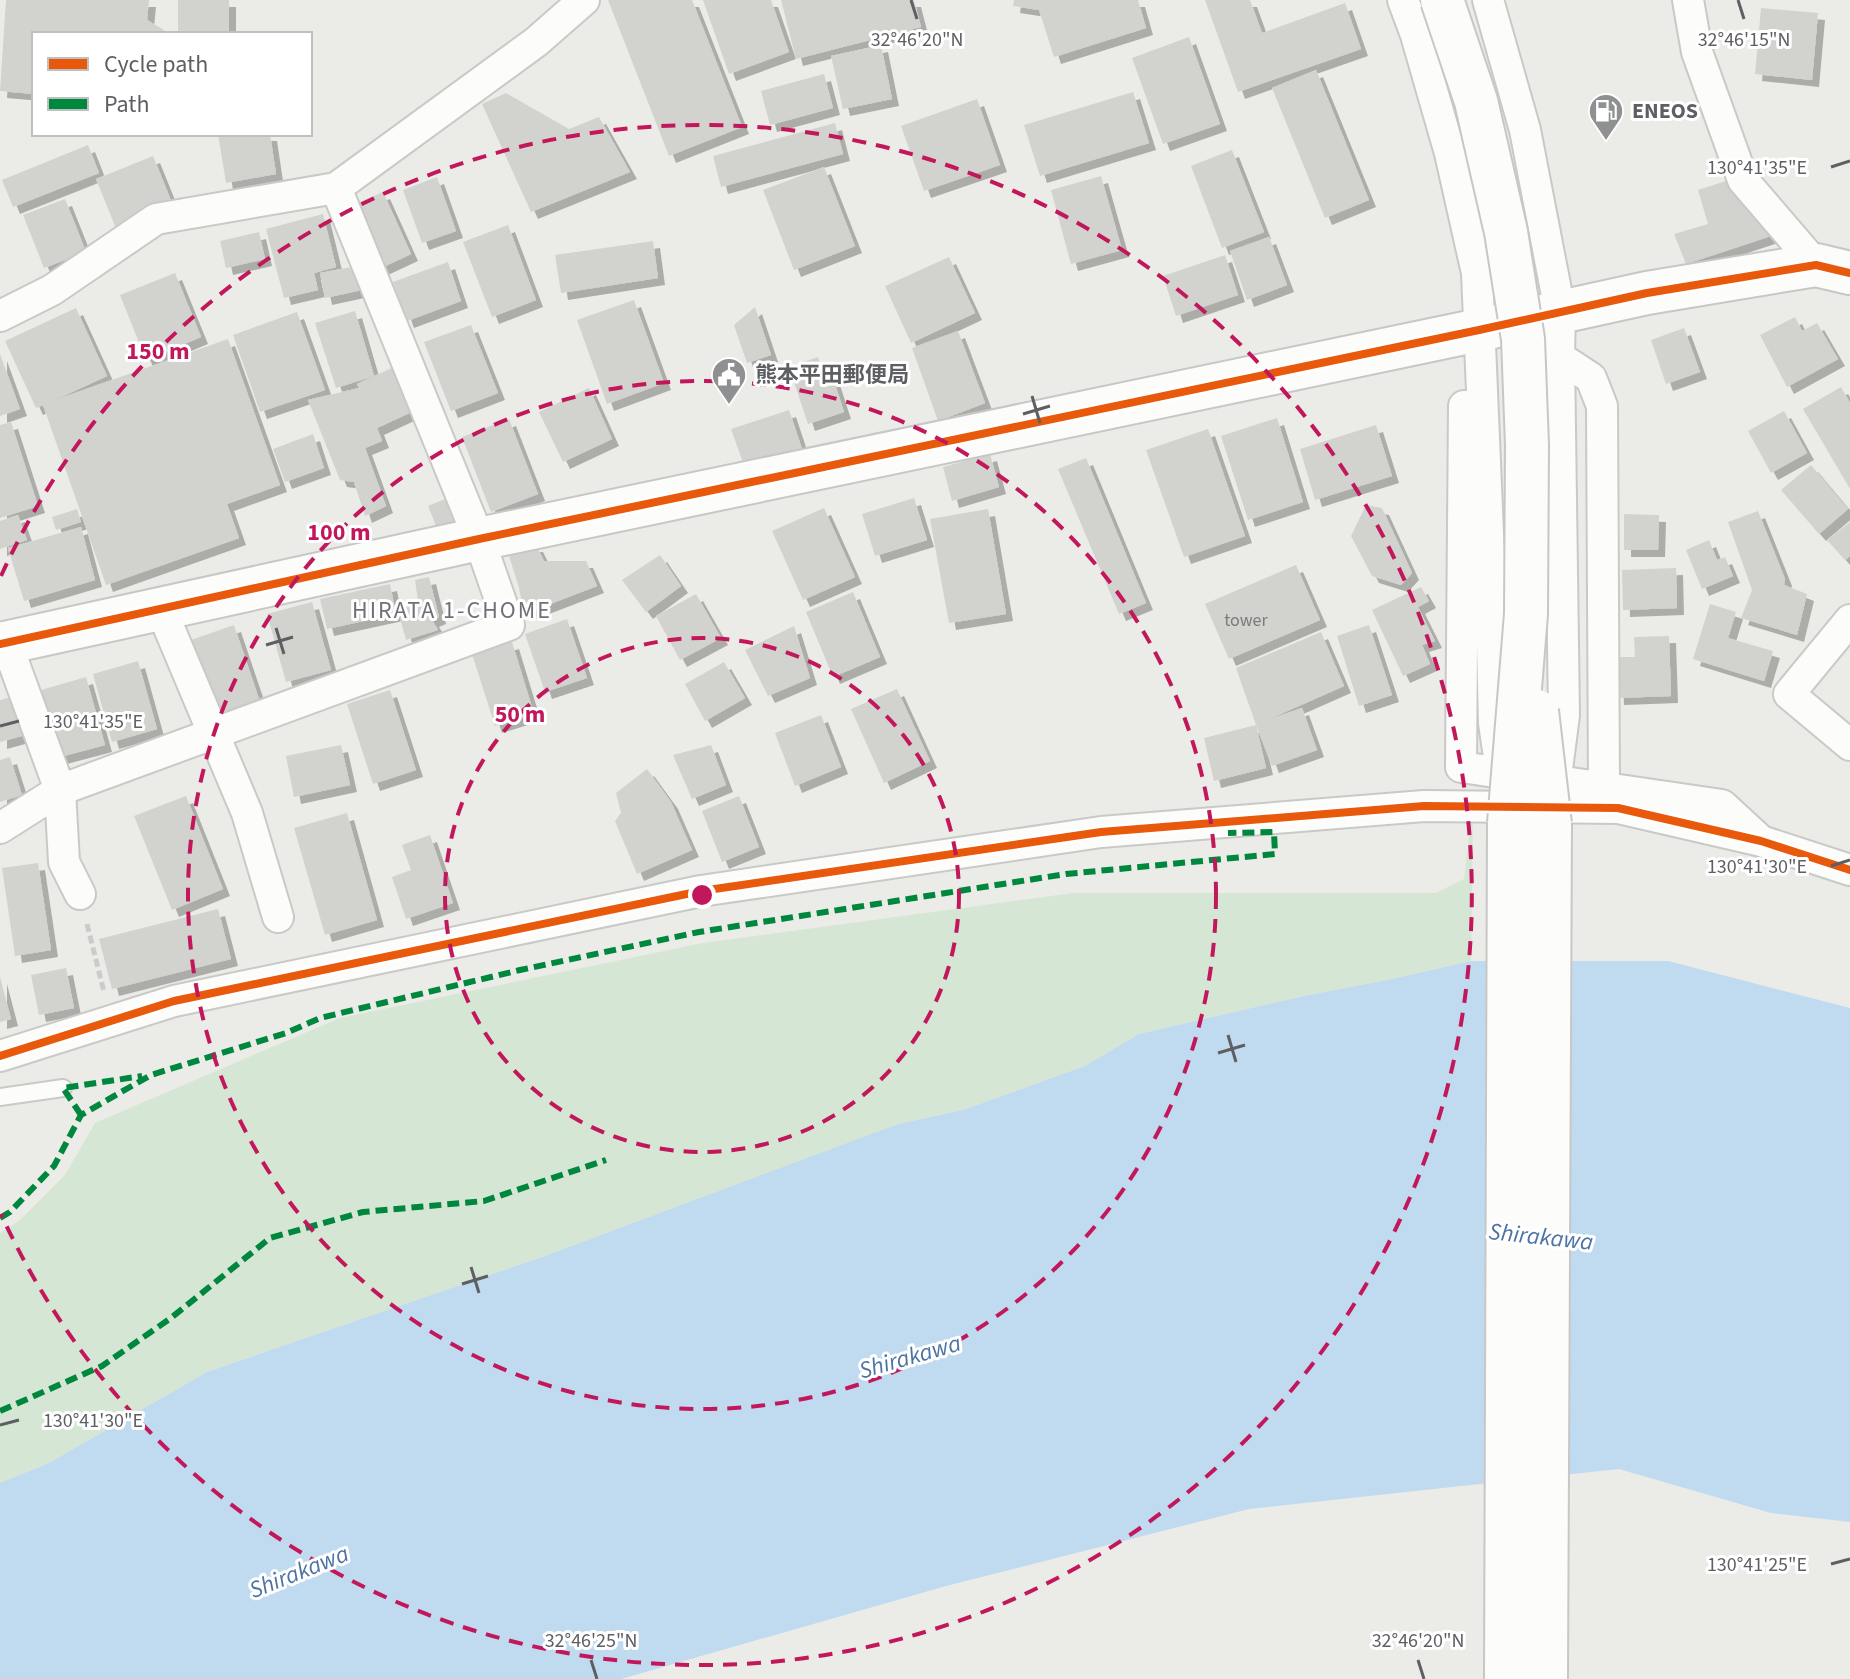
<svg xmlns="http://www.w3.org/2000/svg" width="1850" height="1679" viewBox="0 0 1850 1679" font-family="'Source Sans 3','Noto Sans JP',sans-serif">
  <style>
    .green { fill: #d6e6d5 }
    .water { fill: #c0daf0 }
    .building { fill: #d2d2cf; filter: url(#shadow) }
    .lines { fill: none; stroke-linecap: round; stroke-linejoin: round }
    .lane-casing { stroke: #c9c9c8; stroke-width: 20 }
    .street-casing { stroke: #c9c9c8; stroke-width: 34 }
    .secondary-casing { stroke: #c7c7c7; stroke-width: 46 }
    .path { stroke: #cacccb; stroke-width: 5; stroke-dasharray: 8 4; stroke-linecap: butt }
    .lane { stroke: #fcfcfb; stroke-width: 16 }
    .street { stroke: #fcfcfb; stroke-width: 30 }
    .secondary { stroke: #fcfcfb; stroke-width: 42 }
    .secondary-bridge-casing { stroke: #c7c7c7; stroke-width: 46; stroke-linecap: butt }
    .secondary-bridge { stroke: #fcfcfb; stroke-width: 42 }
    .quiet { stroke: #00873e; stroke-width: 6; stroke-dasharray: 12 6; stroke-linecap: butt }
    .cycleway-casing { stroke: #fff; stroke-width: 13 }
    .cycleway { stroke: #e8590c; stroke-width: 8 }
    .ticks { fill: none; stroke: #5d5f63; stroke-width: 3 }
    .ring { fill: none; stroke: #c2185b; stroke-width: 4; stroke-dasharray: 14 10 }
    .labels { text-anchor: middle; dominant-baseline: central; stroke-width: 6; stroke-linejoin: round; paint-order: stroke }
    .number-label { font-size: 18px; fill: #7c7d7f }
    .poi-label { font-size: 22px; font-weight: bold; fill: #5d5f63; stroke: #fff; text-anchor: start }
    .neighbourhood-label { font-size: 24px; letter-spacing: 2px; fill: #6e7175; stroke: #fff }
    .water-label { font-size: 24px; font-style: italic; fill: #4d73a4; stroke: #fff }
    .ticks-label { font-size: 20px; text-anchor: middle; fill: #5d5f63; stroke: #fff; stroke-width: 6; stroke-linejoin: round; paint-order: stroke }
    .centre { fill: #c2185b; stroke: #fff; stroke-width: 4 }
    .ring-label { font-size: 24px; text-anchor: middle; font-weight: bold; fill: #c2185b; stroke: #fff; stroke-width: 6; stroke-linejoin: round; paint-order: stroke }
  </style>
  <defs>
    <filter id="shadow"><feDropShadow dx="7" dy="7" stdDeviation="0" flood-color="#0004"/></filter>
  </defs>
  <rect width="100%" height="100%" fill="#ebebe7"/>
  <path class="green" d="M1473 806 1471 961 1392 979 1304 996 1139 1034 1085 1066 963 1110 898 1124 545 1256 207 1372 49 1463 0 1483V1233L20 1220 65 1175 95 1123 340 1018 703 943 1073 893H1436L1464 879Z"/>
  <path class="water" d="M1471 961H1668L1850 1008V1522L1771 1513 1619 1469 1249 1509 946 1586 621 1679H0V1483L49 1463 207 1372 545 1256 898 1124 963 1110 1085 1066 1139 1034 1304 996 1392 979Z"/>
  <path class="building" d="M6 0H149L147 20 164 30 165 34H34V94L0 91Z
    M178 0H229V34H178Z
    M608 0H692L742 127 669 156Z
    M703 0H771L789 52 729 74Z
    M781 0H914L921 27 796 59Z
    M1014 0H1138L1146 28 1054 57 1039 10 1013 6Z
    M1205 0H1250L1262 33 1345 3 1361 49 1238 92Z
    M1761 8 1818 13 1812 80 1755 74Z
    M1189 37 1220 124 1163 144 1132 58Z
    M881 45 892 99 843 109 831 56Z
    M1316 70 1369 200 1325 218 1272 88Z
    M824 74 833 108 770 125 761 91Z
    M1133 92 1149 143 1040 176 1024 125Z
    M506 93 569 129 599 117 630 172 531 212 482 104Z
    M977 99 1000 165 924 191 901 126Z
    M835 123 843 154 721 187 713 156Z
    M218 134H270L276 174 226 183Z
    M88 145 99 173 13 207 2 180Z
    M1232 150 1264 232 1222 248 1191 166Z
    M153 156 174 208 117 231 96 179Z
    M824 167 855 246 794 270 763 190Z
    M1101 176 1122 250 1071 264 1051 190Z
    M437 177 456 231 422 243 403 190Z
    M1732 179 1771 236 1686 264 1674 234 1708 224 1698 190Z
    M383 192 411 254 381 268 353 205Z
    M65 199 86 252 44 268 23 215Z
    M323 214 336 267 314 273 318 290 284 298 266 229Z
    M508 225 536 300 492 317 463 242Z
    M259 232 265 259 226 268 220 241Z
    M1269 237 1287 285 1247 300 1230 251Z
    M653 241 658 278 561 293 555 255Z
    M1225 255 1238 295 1176 316 1163 276Z
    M949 257 975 313 911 343 885 286Z
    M448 262 461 301 407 321 393 282Z
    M357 266 362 290 325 298 320 273Z
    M175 273 201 337 146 360 120 295Z
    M634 300 664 383 607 404 577 320Z
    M755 307 771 355 747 363 734 325Z
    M76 308 107 376 55 400 228 339 280 485 227 504 239 538 106 585 43 405 36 408 5 341Z
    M355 311 374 376 336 388 315 323Z
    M297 312 325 390 260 412 233 335Z
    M1795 317 1802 331 1817 323 1838 359 1787 387 1760 335Z
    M471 325 498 393 451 411 424 342Z
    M1684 328 1700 372 1666 384 1651 340Z
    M958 331 985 403 938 421 912 348Z
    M0 354 20 409 0 416Z
    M818 357 821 367 840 361 831 372 844 412 808 424 789 367Z
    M396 366 416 410 377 428 382 441 365 448 386 506 365 516 354 482 340 480 308 400 359 388 357 384Z
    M1841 387 1850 403V489L1803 409Z
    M589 388 612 439 563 462 539 412Z
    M789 410 802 449 745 468 731 429Z
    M1784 411 1807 453 1771 473 1748 431Z
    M1277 418 1303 502 1248 520 1221 436Z
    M509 419 538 494 491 512 462 437Z
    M11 422 38 506 0 518V425Z
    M1376 425 1392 476 1315 500 1300 449Z
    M1208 429 1245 536 1184 557 1146 450Z
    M313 434 324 468 285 482 273 449Z
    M990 454 999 487 952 501 943 467Z
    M1086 458 1146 603 1119 614 1058 469Z
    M1811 465 1848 509 1819 534 1781 490Z
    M455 495 468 526 437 528 428 506Z
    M914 498 927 540 875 556 862 514Z
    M1366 505 1382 508 1412 573 1401 585 1372 576 1351 536Z
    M824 508 855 577 803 600 772 531Z
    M77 509 81 522 56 530 52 517Z
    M988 509 1006 614 949 623 930 519Z
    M1758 511 1785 579 1784 585 1807 594 1797 635 1741 618 1752 590 1728 522Z
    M1624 514 1659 515 1658 550H1624Z
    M18 515 27 540 0 549V521Z
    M1850 522V556L1845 560 1827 540Z
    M81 527 95 580 24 601 8 548Z
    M1709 540 1717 560 1725 557 1733 576 1702 589 1686 550Z
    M536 545 544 561H586L597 586 524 614 519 588 506 546Z
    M660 555 681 586 646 612 622 580Z
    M1296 565 1320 620 1229 659 1205 604Z
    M1676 568 1677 608 1623 610 1622 570Z
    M429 577 439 617 432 620 438 630 406 640 397 607 418 601 415 580Z
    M390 584 396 614 327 629 320 599Z
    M1421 587 1429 601 1418 607 1435 641 1422 645 1430 664 1403 676 1372 610Z
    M853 592 880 657 833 677 806 612Z
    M696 594 721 638 680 660 656 616Z
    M312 602 331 670 286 682 267 614Z
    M1710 604 1736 612 1728 638 1773 651 1764 681 1693 659Z
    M567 619 587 678 545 692 525 634Z
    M234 625 261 705 217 719 191 640Z
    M1369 625 1392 695 1359 706 1337 636Z
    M794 626 810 678 768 696 745 650Z
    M1321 632 1344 686 1267 720 1302 708 1317 750 1272 766 1256 725 1266 768 1214 781 1204 738 1256 725 1236 668Z
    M1669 636 1671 696 1617 698 1615 657H1635L1634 637Z
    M512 642 534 714 495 726 472 654Z
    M138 661 157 729 112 742 93 674Z
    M724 662 745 698 705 721 685 684Z
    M86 677 105 745 60 757 41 690Z
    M897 689 930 761 884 783 851 709Z
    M390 690 416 770 373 784 347 704Z
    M19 695 29 734 0 742V700Z
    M821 715 841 767 795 786 775 733Z
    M341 745 350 785 294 797 286 756Z
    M711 745 726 785 692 799 673 755Z
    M10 757 22 795 0 802V760Z
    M647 769 671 802 692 850 637 874 615 821 621 813 616 793Z
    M186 796 223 889 172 910 134 816Z
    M739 796 759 847 722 862 702 811Z
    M347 813 377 920 325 935 294 828Z
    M430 835 453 903 406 919 392 877 411 870 402 845Z
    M38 863 51 950 15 956 2 868Z
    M218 909 231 959 112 989 99 939Z
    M66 968 74 1008 39 1015 31 975Z
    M0 977 11 1019 0 1022Z"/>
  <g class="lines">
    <defs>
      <path id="lane" d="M0 1097 63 1088"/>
      <path id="street" d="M1403 0 1416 35 1450 153 1477 273 1491 604 1494 723 1501 770
        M1488 0 1525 130 1560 311 1559 357 1564 715 1556 777
        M1688 0 1697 52 1743 180 1816 265
        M0 316 52 290 156 219 336 188 536 42 584 0
        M1559 357 1591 378 1602 406 1604 787
        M1464 406 1461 767 1722 805 1760 840
        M161 609 247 813 278 917
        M1850 620 1789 694 1850 745
        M6 642 60 790 64 862 80 894
        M0 828 60 790 509 625 479 539 336 188
        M0 1056 174 1001 701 891 1101 832 1424 806 1618 808 1761 841 1850 870"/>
      <path id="secondary" d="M0 644 479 539 1479 330 1647 293 1816 265 1850 273
        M1506 1679 1509 823
        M1546 1679 1550 824"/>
    </defs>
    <use href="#lane" class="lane-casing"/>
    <use href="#street" class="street-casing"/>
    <use href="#secondary" class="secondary-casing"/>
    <path class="path" d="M87 924 104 992"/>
    <use href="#lane" class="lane"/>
    <use href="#street" class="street"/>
    <use href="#secondary" class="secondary"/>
    <defs>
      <path id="secondary-bridge" d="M1442 0 1476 101 1506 232 1523 339 1527 445 1526 614 1509 823
        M1537 711 1550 824"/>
    </defs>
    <use href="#secondary-bridge" class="secondary-bridge-casing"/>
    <use href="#secondary-bridge" class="secondary-bridge"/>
    <path class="quiet" d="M81 1115 63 1088 142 1076
      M0 1218 10 1212 54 1166 81 1115 151 1075 286 1033 320 1018 520 970 699 932 1066 874 1275 854 1274 832 1228 833
      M0 1411 102 1366 171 1318 270 1238 363 1212 484 1201 606 1160"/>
    <defs>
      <path id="cycleway" d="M0 644 479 539 1479 330 1647 293 1816 265 1850 273
        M0 1056 174 1001 701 891 1101 832 1424 806 1618 808 1761 841 1850 870"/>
    </defs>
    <use href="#cycleway" class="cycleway-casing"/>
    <use href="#cycleway" class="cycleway"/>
  </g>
  <path class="ticks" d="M911 0 917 19M1738 0 1744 19M1831 167 1850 161M1032 396 1040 423M1023 414 1050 406M276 628 284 654M266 645 293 637M0 726 19 721M1831 866 1850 860M1228 1035 1236 1062M1218 1053 1245 1045M471 1267 479 1293M462 1284 488 1276M0 1425 19 1420M1831 1564 1850 1559M591 1660 597 1679M1418 1660 1424 1679"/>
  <g class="ring">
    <circle cx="702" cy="895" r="257"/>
    <circle cx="702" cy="895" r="514"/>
    <path d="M1 576A770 770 0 1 1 1 1214"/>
  </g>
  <defs>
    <symbol id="fuel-pin" viewBox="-11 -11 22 30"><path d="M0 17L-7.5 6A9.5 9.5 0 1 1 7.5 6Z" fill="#8f9091" stroke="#fff"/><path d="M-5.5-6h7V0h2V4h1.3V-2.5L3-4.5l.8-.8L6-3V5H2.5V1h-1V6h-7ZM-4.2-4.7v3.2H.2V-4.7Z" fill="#fff"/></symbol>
    <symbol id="civic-pin" viewBox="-11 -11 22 30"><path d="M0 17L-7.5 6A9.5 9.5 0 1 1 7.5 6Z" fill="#8f9091" stroke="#fff"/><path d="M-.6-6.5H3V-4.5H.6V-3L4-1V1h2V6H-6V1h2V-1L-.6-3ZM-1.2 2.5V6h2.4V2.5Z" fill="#fff"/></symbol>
  </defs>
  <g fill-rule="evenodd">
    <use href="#fuel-pin" x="1586" y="91" width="40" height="54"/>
    <use href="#civic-pin" x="709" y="355" width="40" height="54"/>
  </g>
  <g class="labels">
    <g class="number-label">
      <text x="1246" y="620">tower</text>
    </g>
    <g class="poi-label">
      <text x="1632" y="111">ENEOS</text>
      <text x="755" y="375">熊本平田郵便局</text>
    </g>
    <g class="neighbourhood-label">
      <text x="452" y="610">HIRATA 1-CHOME</text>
    </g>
    <g class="water-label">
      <text transform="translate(1541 1237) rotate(6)">Shirakawa</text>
      <text transform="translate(910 1357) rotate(-16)">Shirakawa</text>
      <text transform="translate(299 1572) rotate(-22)">Shirakawa</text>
    </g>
  </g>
  <g class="ticks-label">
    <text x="1744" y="46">32°46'15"N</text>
    <text x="917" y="46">32°46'20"N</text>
    <text x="1757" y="174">130°41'35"E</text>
    <text x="93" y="728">130°41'35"E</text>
    <text x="1757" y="873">130°41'30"E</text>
    <text x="93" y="1427">130°41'30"E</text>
    <text x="1757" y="1571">130°41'25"E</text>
    <text x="591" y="1647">32°46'25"N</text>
    <text x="1418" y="1647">32°46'20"N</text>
  </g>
  <circle cx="702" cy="895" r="12" class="centre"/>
  <g class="ring-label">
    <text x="158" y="359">150 m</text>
    <text x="339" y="540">100 m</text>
    <text x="520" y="722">50 m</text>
  </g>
  <rect x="32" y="32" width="280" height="104" fill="#ffffff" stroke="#bebfc1" stroke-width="2"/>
  <rect x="48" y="58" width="40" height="12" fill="#e8590c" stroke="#bebfc1" stroke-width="2"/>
  <text x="104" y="72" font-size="24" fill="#5d5f63">Cycle path</text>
  <rect x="48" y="98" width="40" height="12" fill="#00873e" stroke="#bebfc1" stroke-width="2"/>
  <text x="104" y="112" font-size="24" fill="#5d5f63">Path</text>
</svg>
